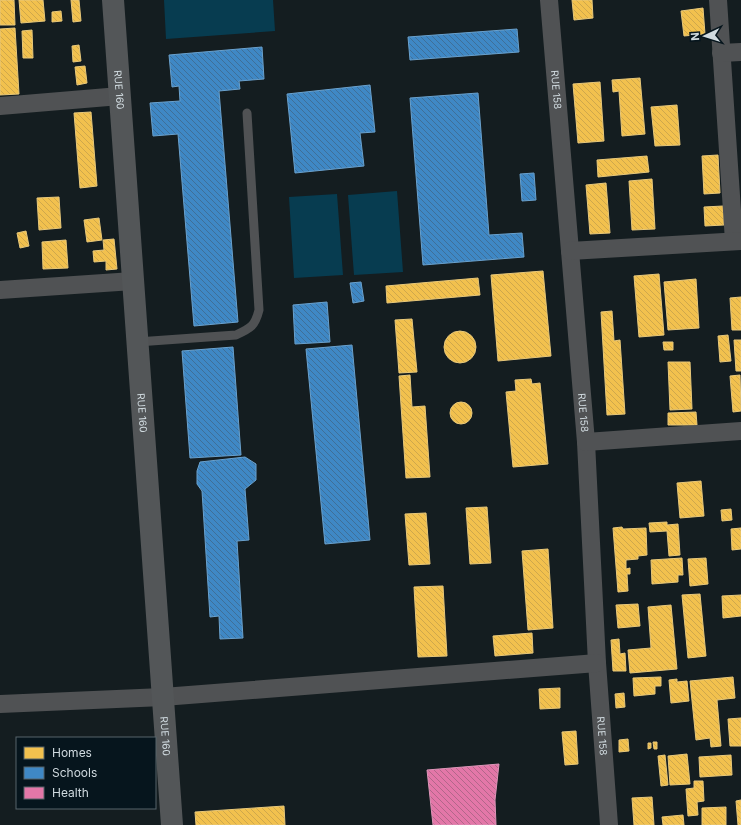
<svg xmlns="http://www.w3.org/2000/svg" width="741" height="825" viewBox="0 0 741 825" font-family="Inter,sans-serif">
  <style>
    .green { fill: #073c50 }
    .homes { fill: url(#homes-back-hatch); stroke: #e8c87a }
    .schools { fill: url(#schools-back-hatch); stroke: #6aa1cd }
    .health { fill: url(#health-back-hatch); stroke: #dd95b8 }
    .lines { fill: none; stroke-linecap: round; stroke-linejoin: round }
    .lane { stroke: #505254; stroke-width: 9 }
    .street { stroke: #505254; stroke-width: 18 }
    .secondary { stroke: #535658; stroke-width: 22 }
    .labels { text-anchor: middle; dominant-baseline: central; stroke-width: 4; stroke-linejoin: round; paint-order: stroke }
    .street-label { font-size: 10px; fill: #d0dadf; stroke: #06151d }
  </style>
  <defs>
    <pattern id="homes-back-hatch" width="6" height="6" patternUnits="userSpaceOnUse"><rect width="6" height="6" fill="#f2c14e"/><path d="M-1 5l2 2M0 0l6 6M5-1l2 2" fill="none" stroke="#cea74c"/></pattern>
    <pattern id="schools-back-hatch" width="6" height="6" patternUnits="userSpaceOnUse"><rect width="6" height="6" fill="#3f88c5"/><path d="M-1 5l2 2M0 0l6 6M5-1l2 2" fill="none" stroke="#3f6f98"/></pattern>
    <pattern id="health-back-hatch" width="6" height="6" patternUnits="userSpaceOnUse"><rect width="6" height="6" fill="#e377a8"/><path d="M-1 5l2 2M0 0l6 6M5-1l2 2" fill="none" stroke="#b2678a"/></pattern>
  </defs>
  <rect width="100%" height="100%" fill="#141d20"/>
  <path class="green" d="M164 0H273L275 31 166 39Z
    M397 191 403 272 354 275 348 195Z
    M337 194 343 275 294 278 289 197Z"/>
  <path class="homes" d="M0 0H14L15 25H0Z
    M19 0H43L45 21 21 23Z
    M71 0H79L81 21 73 22Z
    M572 0H592L593 18 574 20Z
    M703 8 705 34 684 36 681 11Z
    M61 11 62 21 52 22V12Z
    M15 28 19 94 0 95V29Z
    M32 30 33 58H23L22 31Z
    M79 45 81 61 73 62 72 46Z
    M85 66 87 83 77 85 75 67Z
    M640 78 645 134 622 136 619 91 613 92 612 80Z
    M600 82 604 141 578 143 573 84Z
    M677 105 680 145 655 146 651 107Z
    M91 112 97 186 80 188 74 113Z
    M718 155 720 193 704 194 702 156Z
    M647 156 649 172 598 177 597 160Z
    M652 179 655 229 632 230 629 181Z
    M606 183 610 233 590 234 586 185Z
    M59 197 61 228 39 230 37 198Z
    M723 206 724 225 705 226 704 207Z
    M99 218 102 240 87 242 84 220Z
    M26 231 29 246 20 248 17 233Z
    M114 239 117 269 106 270V261L94 262 93 251 104 250 103 240Z
    M66 240 68 268 43 269 42 242Z
    M543 271 551 356 498 361 491 275Z
    M659 274 664 335 639 337 634 276Z
    M478 278 480 295 387 303 386 286Z
    M696 279 699 328 668 330 664 282Z
    M741 297V330H732L730 298Z
    M612 311 614 341 620 340 625 414 607 415 601 312Z
    M412 319 417 372 399 373 395 320Z
    M444 347a16 16 0 1 1 32 0a16 16 0 1 1-32 0Z
    M728 335 731 361 720 362 718 336Z
    M734 340H741V371H736Z
    M663 342H673V350H664Z
    M668 362H690L692 409 670 410Z
    M410 375 412 407 425 406 430 477 406 478 399 376Z
    M740 375 741 411 733 412 730 376Z
    M531 379 532 384 540 383 548 464 513 467 506 392 516 391 515 380Z
    M450 413a11 11 0 1 1 22 0a11 11 0 1 1-22 0Z
    M696 412 697 425H668V413Z
    M701 481 704 516 680 518 677 483Z
    M487 507 491 563 470 564 466 508Z
    M731 509 732 520 722 521 721 510Z
    M426 513 430 564 409 565 405 514Z
    M667 522V525L678 524 680 555 669 556 667 531 650 532 649 523Z
    M622 527 623 529 646 528 647 555 638 556V559L626 560V569L630 568V574H627L628 591 618 592 613 528Z
    M741 528V549L732 550 731 529Z
    M548 549 553 628 528 630 522 551Z
    M682 558 683 575H678V582L652 584 651 560Z
    M706 558 708 584 690 586 688 559Z
    M443 586 447 656 418 657 414 587Z
    M700 594 706 656 688 658 682 595Z
    M741 595V616L723 618 722 596Z
    M638 604 640 626 618 628 616 605Z
    M671 605 677 669 630 673 628 650 651 648 648 607Z
    M532 633 533 653 495 656 493 636Z
    M619 639 620 654 625 653 626 671H613L611 640Z
    M661 677V686H655V694L634 696 633 678Z
    M733 677 735 698 717 700 721 746 711 747 710 738 696 740 690 681Z
    M677 679V682L687 681 689 701 671 703 669 680Z
    M560 688V708L540 709 539 689Z
    M624 693 625 707 616 708 615 694Z
    M741 718V746H730L728 719Z
    M576 731 578 764 565 765 562 732Z
    M628 739 629 751 619 752V740Z
    M653 742H657V749H654Z
    M648 743H651V748L648 749Z
    M687 754 690 784 670 785 668 756Z
    M665 755 668 785 661 786 658 756Z
    M731 755 732 775 700 777 699 757Z
    M694 781H703L704 801 697 802 698 815 688 816 686 789 694 788Z
    M652 797 654 825H634L632 798Z
    M741 800V825H738L736 801Z
    M284 806 285 825H196L195 812Z
    M726 807V825H702V808Z
    M683 815 684 825H663L662 817Z"/>
  <path class="schools" d="M517 29 519 52 410 60 408 37Z
    M262 47 264 79 239 81 240 89 219 91 238 322 194 326 178 134 153 136 150 103 180 101 179 86 172 87 169 55Z
    M370 85 375 132 360 133 364 166 295 173 287 94Z
    M478 93 489 235 522 233 524 257 423 265 410 98Z
    M534 173 536 200 522 201 520 174Z
    M361 282 364 301 353 303 350 283Z
    M327 302 330 342 295 344 293 305Z
    M352 345 370 540 325 544 306 349Z
    M233 347 241 455 190 458 182 351Z
    M245 457 256 464V480L245 489 249 540 237 541 243 638 220 639 219 616 210 617 202 491 197 484V471L200 462Z"/>
  <path class="health" d="M499 764 495 800 496 825H433L427 770Z"/>
  <g class="lines">
    <path class="lane" d="M137 342 236 335C251 328 255 326 259 310L247 113"/>
    <g class="street">
      <path id="s1" d="M549 0 586 442 597 663 609 825"/>
      <path d="M718 0 734 241"/>
      <path d="M721 53 741 52"/>
      <path d="M0 106 120 96"/>
      <path d="M570 251 741 241"/>
      <path d="M0 290 133 281"/>
      <path d="M586 442 741 431"/>
      <path d="M0 704 163 697 597 663"/>
    </g>
    <path class="secondary" id="s2" d="M113 0 172 825"/>
  </g>
  <g class="labels">
    <g class="street-label">
      <text stroke="none"><textPath href="#s2" startOffset="90">RUE 160</textPath></text>
      <text stroke="none"><textPath href="#s1" startOffset="90">RUE 158</textPath></text>
      <text stroke="none"><textPath href="#s1" startOffset="414">RUE 158</textPath></text>
      <text stroke="none"><textPath href="#s2" startOffset="414">RUE 160</textPath></text>
      <text stroke="none"><textPath href="#s2" startOffset="738">RUE 160</textPath></text>
      <text stroke="none"><textPath href="#s1" startOffset="738">RUE 158</textPath></text>
    </g>
  </g>
  <rect x="16" y="737" width="140" height="72" fill="#06151d" stroke="#57646b"/>
  <rect x="24" y="747" width="20" height="12" fill="#f2c14e" stroke="#57646b"/>
  <text x="52" y="757" font-size="12" fill="#d0dadf">Homes</text>
  <rect x="24" y="767" width="20" height="12" fill="#3f88c5" stroke="#57646b"/>
  <text x="52" y="777" font-size="12" fill="#d0dadf">Schools</text>
  <rect x="24" y="787" width="20" height="12" fill="#e377a8" stroke="#57646b"/>
  <text x="52" y="797" font-size="12" fill="#d0dadf">Health</text>
  <g transform="translate(705 36) rotate(266)" stroke="#06151d" stroke-width="3" paint-order="stroke">
  <path d="M0-3L7 15L0 10L-7 15Z" fill="#d0dadf"/>
  <text y="-6" font-size="11" font-weight="bold" text-anchor="middle" fill="#d0dadf">N</text>
  </g>
</svg>
